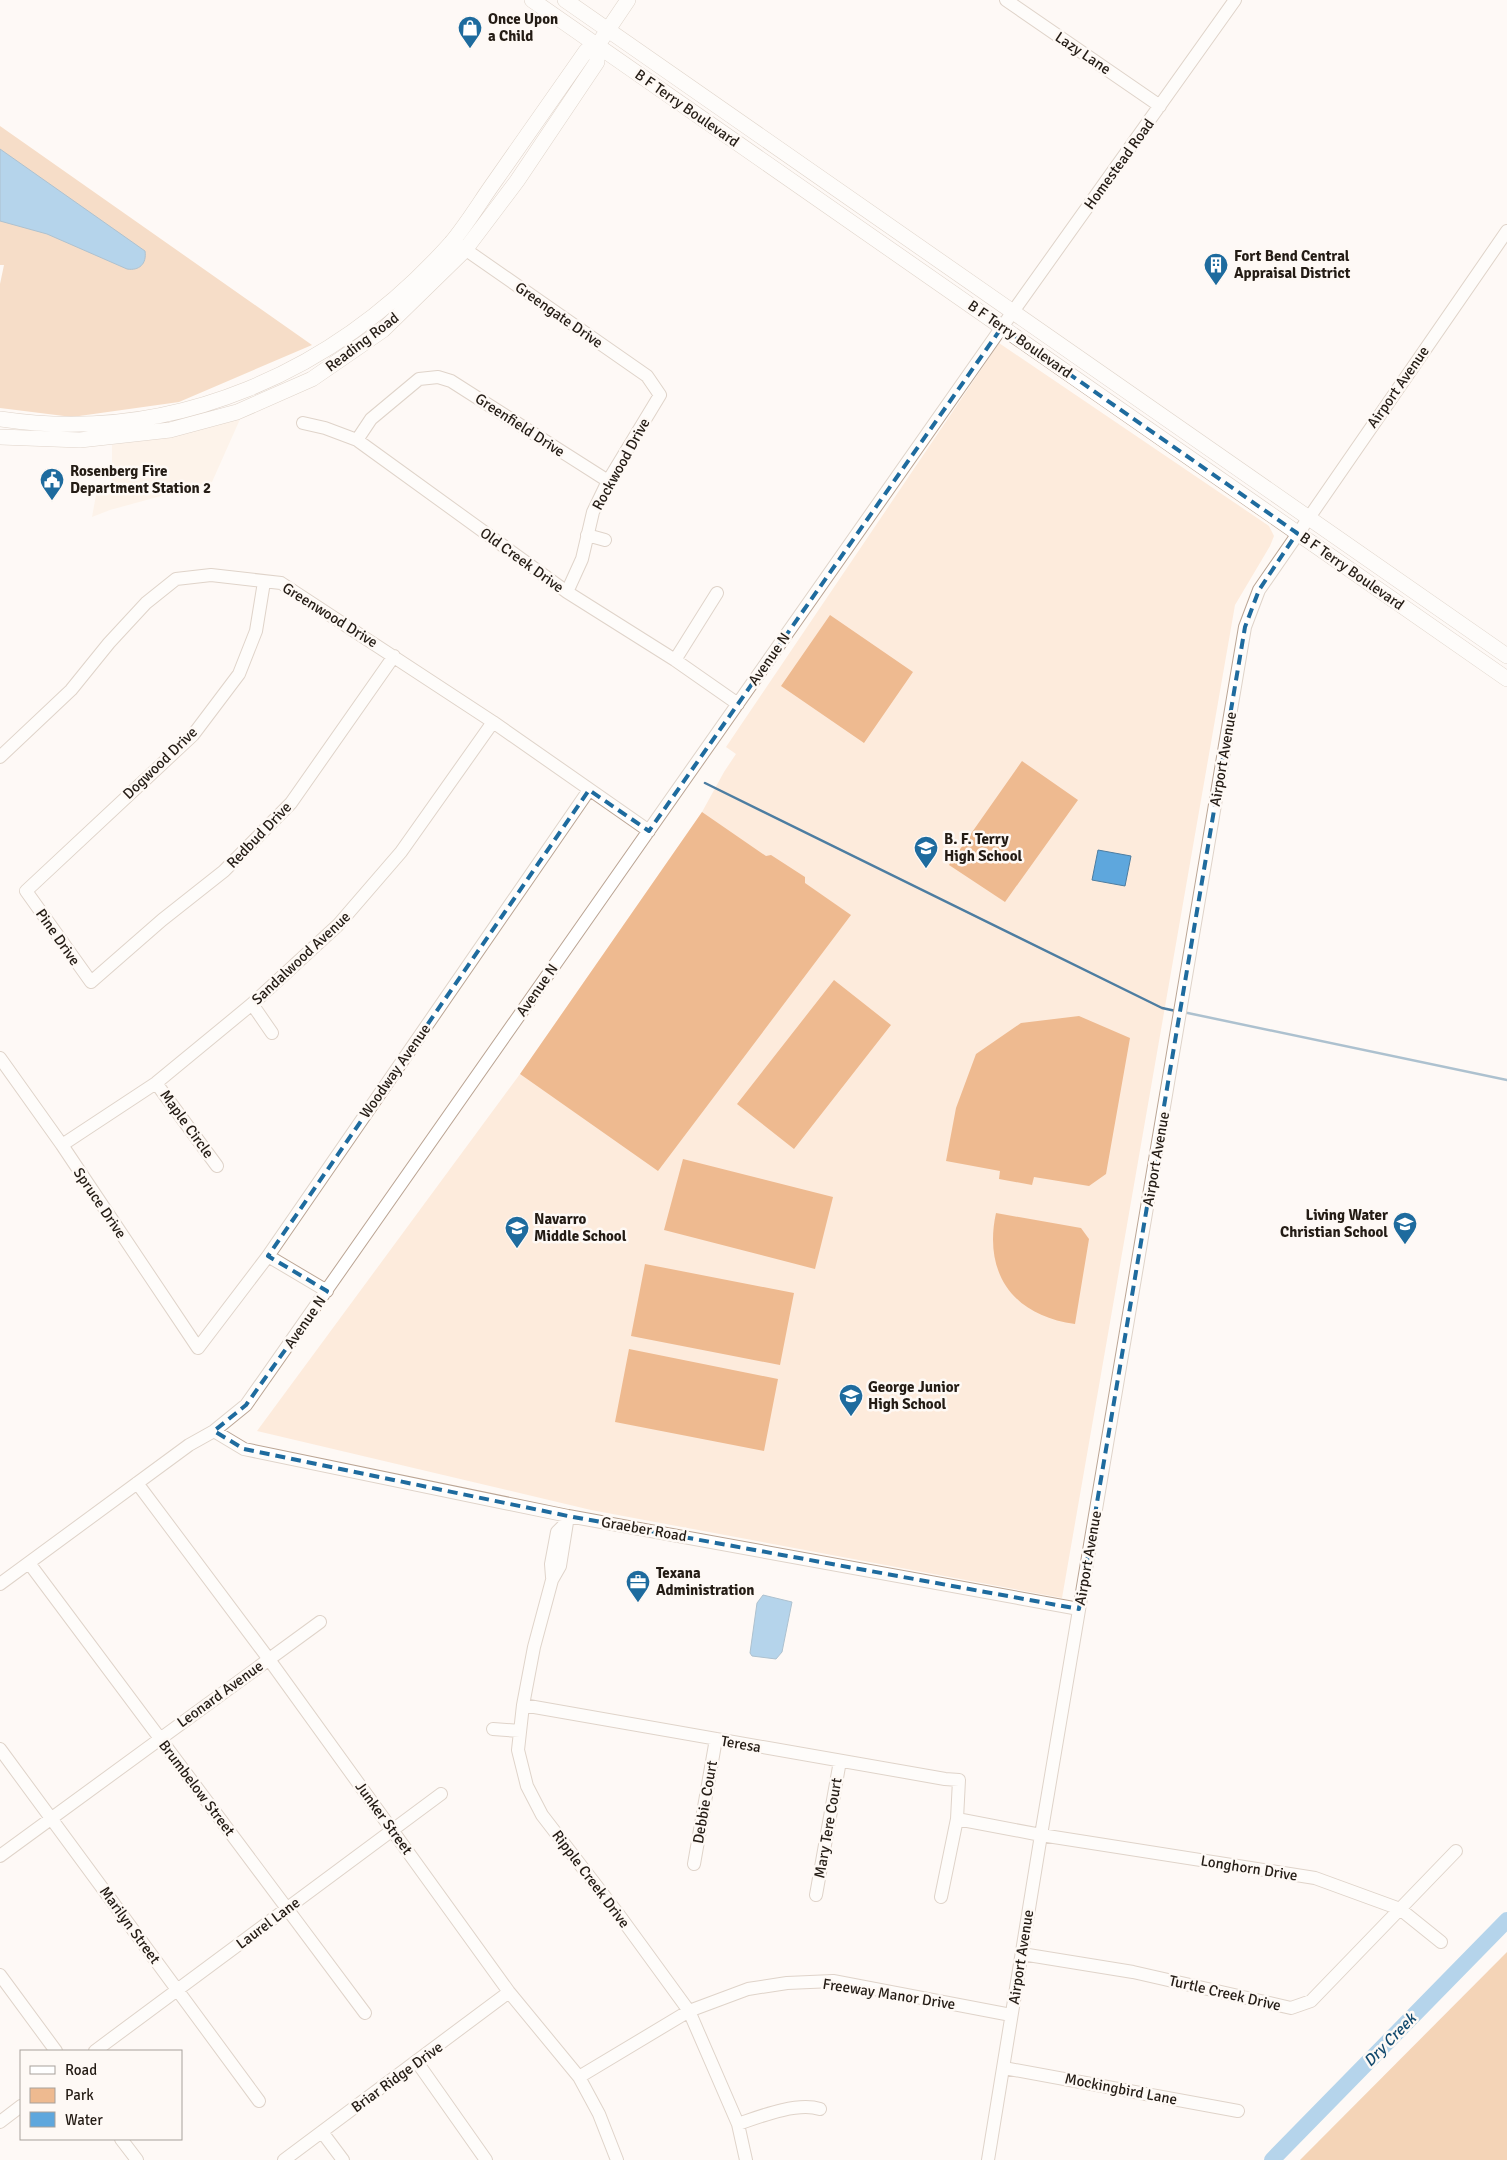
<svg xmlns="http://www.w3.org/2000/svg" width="1507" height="2160" viewBox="0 0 1507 2160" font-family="Signika,sans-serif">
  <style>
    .built { fill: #fdebdc }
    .green { fill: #eeba90 }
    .forest { fill: #e9a66c }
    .water { fill: #5ea7dd; stroke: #4d7da1 }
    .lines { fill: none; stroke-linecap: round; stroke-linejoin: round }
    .stream { stroke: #4d7da1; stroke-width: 2.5 }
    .river { stroke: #5ea7dd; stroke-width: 16 }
    .minor-casing { stroke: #bba594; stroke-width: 14 }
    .major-casing { stroke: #bba594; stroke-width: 16 }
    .minor { stroke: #fff; stroke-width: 12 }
    .major { stroke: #fff; stroke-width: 15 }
    .marked { fill: none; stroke: #1e6b9e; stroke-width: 4; stroke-dasharray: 10 6; stroke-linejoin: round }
    .labels { text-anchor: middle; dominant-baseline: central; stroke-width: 5; stroke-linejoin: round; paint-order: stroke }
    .poi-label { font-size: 15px; font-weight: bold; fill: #241c15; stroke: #fef9f5; text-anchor: start }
    .street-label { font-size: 15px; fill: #241c15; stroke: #fef9f5 }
    .water-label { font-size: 16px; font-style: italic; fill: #11496d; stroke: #fef9f5 }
  </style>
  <rect width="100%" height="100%" fill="#fef9f5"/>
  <path class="built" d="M999 343 1269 526 1274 536 1270 546 1235 605 1062 1598 591 1510 257 1431 520 1074 702 812 724 772 736 754 726 747Z
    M241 417 212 482 110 510 92 517 98 484 112 486V445Z"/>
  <path class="green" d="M0 126 312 345 179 402 72 417 0 408V284L4 265H0Z
    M830 615 913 672 864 743 781 686Z
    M1022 761 1078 800 1005 902 949 865Z
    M702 812 766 856 771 855 805 877V883L851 915 658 1171 520 1074Z
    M834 980 891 1025 794 1149 737 1104Z
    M1079 1016 1130 1038 1106 1174 1089 1186 1034 1177 1032 1185 999 1179 1000 1171 946 1161 956 1108 976 1054 1021 1023Z
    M683 1159 833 1197 815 1269 664 1230Z
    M996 1213 1081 1228 1089 1239 1075 1324C1013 1316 983 1273 996 1213Z
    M645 1264 794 1293 780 1365 631 1336Z
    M629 1349 778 1379 764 1451 615 1422Z"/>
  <path class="forest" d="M1507 1952V2160H1300Z"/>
  <path class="water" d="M0 149 145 251C147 264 139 271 127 269L47 234 0 221Z
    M1098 850 1131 856 1125 886 1092 880Z
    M763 1595 792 1602 782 1652 776 1659 752 1656 750 1653 757 1603Z"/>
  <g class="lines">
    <path class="stream" d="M705 783 1162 1008 1176 1011
      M1183 1012 1507 1080"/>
    <path class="river" d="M1272 2160 1507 1920"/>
    <defs>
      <path id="minor" d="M1006 0 1160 106
        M459 245 647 376 660 395 608 481 593 512 582 559 567 592
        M303 423 325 428 357 440 567 592 675 660 738 704
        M357 440 371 419 419 379 438 377 451 381 608 481
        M587 535 605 540
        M264 582 256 631 239 674 193 735 26 891 91 982 162 920 224 871 291 803 394 656
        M675 660 717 593
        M0 757 71 690 109 643 146 603 176 579 211 575 281 583 493 722 649 831
        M252 1004 272 1033
        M0 1058 62 1145 198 1348 268 1256 589 790
        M156 1083 217 1166
        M62 1145 156 1083 252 1004 338 925 401 852 493 722
        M268 1256 327 1291
        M214 1431 244 1449 568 1516 1079 1609
        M137 1483 268 1658 509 1992 579 2077 599 2114 617 2160
        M568 1516 560 1566 552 1580 534 1647 523 1705 518 1750 527 1786 542 1815 622 1919 689 2011 738 2124 746 2160
        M29 1563 365 2013
        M552 1577 551 1564 557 1532 567 1522
        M0 1584 189 1445 214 1431 246 1405 1002 327 1235 0
        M523 1705 945 1779 959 1780 957 1819 941 1897
        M493 1729 520 1731
        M0 1749 259 2101
        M957 1819 1041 1835 1315 1878 1400 1909 1441 1942
        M0 1856 320 1622
        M694 1864 716 1739
        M816 1895 840 1761
        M1022 1954 1133 1972 1291 2008 1311 2001 1456 1851
        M0 1975 56 2051
        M95 2051 441 1794
        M417 2062 486 2160
        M1004 2068 1238 2111
        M579 2077 689 2011 748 1989 787 1983 833 1981 1011 2015
        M0 2122 21 2106
        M738 2124C761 2116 797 2102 820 2109
        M322 2132 343 2160
        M121 2139 137 2160
        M284 2160 509 1992
        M988 2160 1041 1835 1245 627 1259 590 1507 231"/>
      <path id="major" d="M532 0 1507 679
        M565 0 1507 656
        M0 419C174 445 336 372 451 243 467 224 480 202 495 181 525 138 555 95 586 51L597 46 628 0
        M0 437 80 440 170 430 237 412 312 379 383 330 465 250 517 181 597 62V46"/>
    </defs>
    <use href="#minor" class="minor-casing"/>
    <use href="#major" class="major-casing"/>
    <use href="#minor" class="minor"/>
    <use href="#major" class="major"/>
  </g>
  <path d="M0 0H1507V2160H0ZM1002 327 1297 533 1259 590 1245 627 1079 1609 568 1516 244 1449 214 1431 246 1405 327 1291 268 1256 589 790 649 831Z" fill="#fef9f5" fill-opacity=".55" fill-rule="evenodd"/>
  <path class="marked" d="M1002 327 1297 533 1259 590 1245 627 1079 1609 568 1516 244 1449 214 1431 246 1405 327 1291 268 1256 589 790 649 831Z"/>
  <defs>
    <symbol id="shop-pin" viewBox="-11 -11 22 30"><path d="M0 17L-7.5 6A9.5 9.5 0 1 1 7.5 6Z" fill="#1e6b9e" stroke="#fef9f5"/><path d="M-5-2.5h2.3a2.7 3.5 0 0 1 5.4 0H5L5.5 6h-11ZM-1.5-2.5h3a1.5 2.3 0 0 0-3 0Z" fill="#fff"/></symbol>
    <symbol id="building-pin" viewBox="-11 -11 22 30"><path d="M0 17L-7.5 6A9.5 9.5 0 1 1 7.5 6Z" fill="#1e6b9e" stroke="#fef9f5"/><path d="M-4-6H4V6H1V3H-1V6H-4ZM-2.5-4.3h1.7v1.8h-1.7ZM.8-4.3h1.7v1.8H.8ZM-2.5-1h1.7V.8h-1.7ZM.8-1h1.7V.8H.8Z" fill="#fff"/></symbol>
    <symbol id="civic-pin" viewBox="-11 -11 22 30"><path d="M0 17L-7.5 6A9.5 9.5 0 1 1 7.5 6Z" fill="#1e6b9e" stroke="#fef9f5"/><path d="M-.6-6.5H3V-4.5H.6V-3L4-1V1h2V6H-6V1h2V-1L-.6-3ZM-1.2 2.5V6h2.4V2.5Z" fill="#fff"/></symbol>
    <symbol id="school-pin" viewBox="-11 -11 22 30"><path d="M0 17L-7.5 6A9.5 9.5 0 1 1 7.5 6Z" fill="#1e6b9e" stroke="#fef9f5"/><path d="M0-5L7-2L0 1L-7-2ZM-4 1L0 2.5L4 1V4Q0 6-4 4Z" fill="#fff"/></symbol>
    <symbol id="office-pin" viewBox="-11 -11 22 30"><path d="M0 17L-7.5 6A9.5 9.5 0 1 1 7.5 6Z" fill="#1e6b9e" stroke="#fef9f5"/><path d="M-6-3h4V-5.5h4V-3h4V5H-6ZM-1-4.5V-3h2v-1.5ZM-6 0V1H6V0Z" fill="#fff"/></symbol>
  </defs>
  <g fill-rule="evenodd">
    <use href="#shop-pin" x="456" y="14" width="28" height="38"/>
    <use href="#building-pin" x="1202" y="251" width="28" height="38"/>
    <use href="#civic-pin" x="38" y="466" width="28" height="38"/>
    <use href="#school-pin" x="912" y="834" width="28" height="38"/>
    <use href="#school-pin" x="1391" y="1210" width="28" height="38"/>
    <use href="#school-pin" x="503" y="1214" width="28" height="38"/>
    <use href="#school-pin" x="837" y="1382" width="28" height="38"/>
    <use href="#office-pin" x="624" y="1568" width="28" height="38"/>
  </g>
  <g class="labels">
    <g class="poi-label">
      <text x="488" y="19">Once Upon<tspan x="488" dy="17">a Child</tspan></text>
      <text x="1234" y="256">Fort Bend Central<tspan x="1234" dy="17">Appraisal District</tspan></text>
      <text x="70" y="471">Rosenberg Fire<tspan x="70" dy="17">Department Station 2</tspan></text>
      <text x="944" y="839">B. F. Terry<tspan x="944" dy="17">High School</tspan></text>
      <text x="1388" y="1215" text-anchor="end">Living Water<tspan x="1388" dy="17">Christian School</tspan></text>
      <text x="534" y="1219">Navarro<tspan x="534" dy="17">Middle School</tspan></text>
      <text x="868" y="1387">George Junior<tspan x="868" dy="17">High School</tspan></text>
      <text x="656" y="1573">Texana<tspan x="656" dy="17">Administration</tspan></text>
    </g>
    <g class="street-label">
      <text transform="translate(1083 53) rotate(34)">Lazy Lane</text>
      <text transform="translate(687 108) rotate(35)">B F Terry Boulevard</text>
      <text transform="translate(1119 164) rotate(-54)">Homestead Road</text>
      <text transform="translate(559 315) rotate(35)">Greengate Drive</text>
      <text transform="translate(1020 339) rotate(35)">B F Terry Boulevard</text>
      <text transform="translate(362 342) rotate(-37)">Reading Road</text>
      <text transform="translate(1398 387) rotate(-55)">Airport Avenue</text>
      <text transform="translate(520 425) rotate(33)">Greenfield Drive</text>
      <text transform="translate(621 464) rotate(-61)">Rockwood Drive</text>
      <text transform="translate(522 560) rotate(36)">Old Creek Drive</text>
      <text transform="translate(1352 571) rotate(35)">B F Terry Boulevard</text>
      <text transform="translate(330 615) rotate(32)">Greenwood Drive</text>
      <text transform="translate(769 659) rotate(-55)">Avenue N</text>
      <text transform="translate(1223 759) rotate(-80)">Airport Avenue</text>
      <text transform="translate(160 763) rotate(-44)">Dogwood Drive</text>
      <text transform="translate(259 835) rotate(-46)">Redbud Drive</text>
      <text transform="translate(58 937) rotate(55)">Pine Drive</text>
      <text transform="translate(301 958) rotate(-43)">Sandalwood Avenue</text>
      <text transform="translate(537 990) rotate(-55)">Avenue N</text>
      <text transform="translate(395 1071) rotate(-55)">Woodway Avenue</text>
      <text transform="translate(187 1124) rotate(54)">Maple Circle</text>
      <text transform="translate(1156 1159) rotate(-80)">Airport Avenue</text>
      <text transform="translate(100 1203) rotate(56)">Spruce Drive</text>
      <text transform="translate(305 1322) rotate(-55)">Avenue N</text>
      <text transform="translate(644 1529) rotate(10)">Graeber Road</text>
      <text transform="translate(1088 1558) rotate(-80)">Airport Avenue</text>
      <text transform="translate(220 1694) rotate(-36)">Leonard Avenue</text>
      <text transform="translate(741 1744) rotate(10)">Teresa</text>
      <text transform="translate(197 1788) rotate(53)">Brumbelow Street</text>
      <text transform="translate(705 1802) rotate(-80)">Debbie Court</text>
      <text transform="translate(384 1818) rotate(54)">Junker Street</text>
      <text transform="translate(828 1828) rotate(-80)">Mary Tere Court</text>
      <text transform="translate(1249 1868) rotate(9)">Longhorn Drive</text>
      <text transform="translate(591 1879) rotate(53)">Ripple Creek Drive</text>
      <text transform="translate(268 1923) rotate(-37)">Laurel Lane</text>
      <text transform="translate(130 1925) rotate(54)">Marilyn Street</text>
      <text transform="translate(1021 1957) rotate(-81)">Airport Avenue</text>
      <text transform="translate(1225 1993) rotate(13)">Turtle Creek Drive</text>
      <text transform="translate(889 1994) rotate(9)">Freeway Manor Drive</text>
      <text transform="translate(397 2077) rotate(-36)">Briar Ridge Drive</text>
      <text transform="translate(1121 2089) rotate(11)">Mockingbird Lane</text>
    </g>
    <g class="water-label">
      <text transform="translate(1390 2040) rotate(-46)">Dry Creek</text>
    </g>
  </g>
  <rect x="20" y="2050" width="162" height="90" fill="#fef9f5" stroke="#a7a19b"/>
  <rect x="30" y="2066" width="25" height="8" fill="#ffffff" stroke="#a7a19b"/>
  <text x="65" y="2075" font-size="15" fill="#241c15">Road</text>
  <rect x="30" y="2088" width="25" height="15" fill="#eeba90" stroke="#a7a19b"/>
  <text x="65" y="2100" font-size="15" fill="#241c15">Park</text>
  <rect x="30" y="2112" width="25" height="15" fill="#5ea7dd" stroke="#a7a19b"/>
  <text x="65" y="2125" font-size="15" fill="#241c15">Water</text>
</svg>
